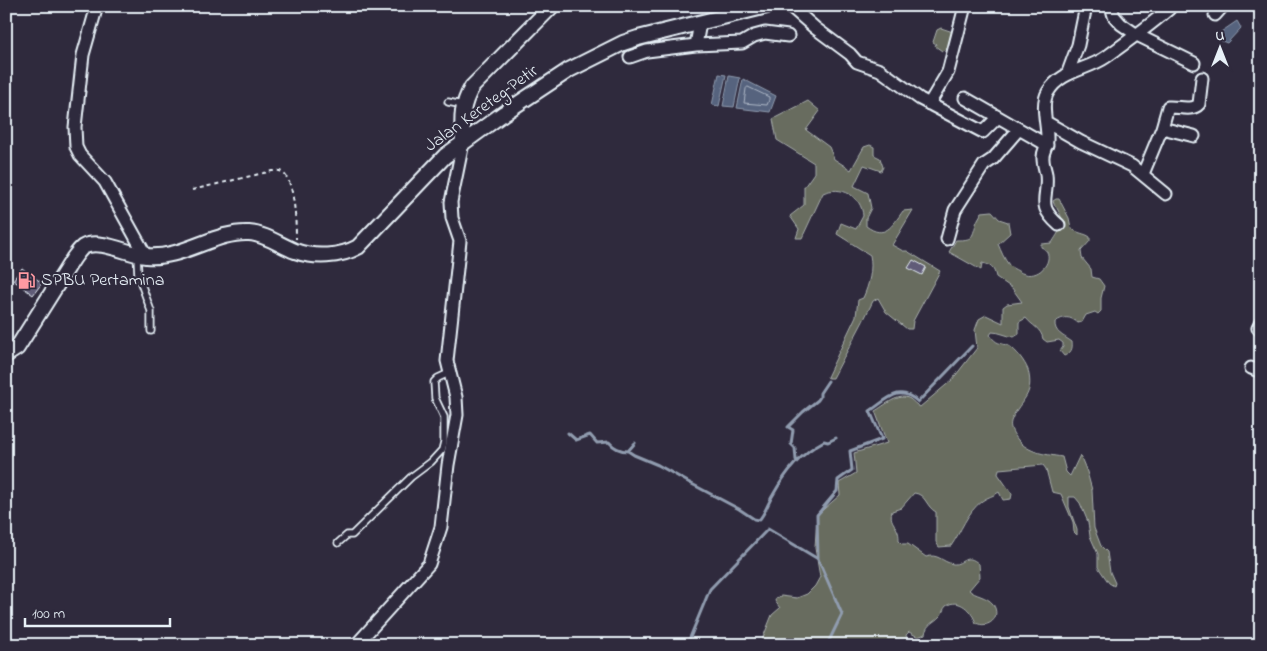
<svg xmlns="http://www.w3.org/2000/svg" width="1267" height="651" viewBox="0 0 1267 651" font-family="'Indie Flower',sans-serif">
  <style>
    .green { fill: #676c5f; stroke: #a8aeac }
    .water { fill: #56637e; stroke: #909caf }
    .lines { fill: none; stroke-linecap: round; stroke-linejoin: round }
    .shore { stroke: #aeb8c7; stroke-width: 1 }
    .stream { stroke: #909caf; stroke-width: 3 }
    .building { fill: #615b78; stroke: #e8f1f8 }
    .service-casing { stroke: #e8f1f8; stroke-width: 9 }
    .minor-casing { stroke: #e8f1f8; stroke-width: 15 }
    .tertiary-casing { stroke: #e8f1f8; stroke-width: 18 }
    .path { stroke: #e8f1f8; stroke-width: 2; stroke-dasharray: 4 4; stroke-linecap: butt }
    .service { stroke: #2f2a3d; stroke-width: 5.5 }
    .minor { stroke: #2f2a3d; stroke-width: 11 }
    .tertiary { stroke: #2f2a3d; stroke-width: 14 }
    .labels { text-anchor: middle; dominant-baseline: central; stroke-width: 4.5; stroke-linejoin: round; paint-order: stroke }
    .street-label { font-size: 18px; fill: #e8f1f8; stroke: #2f2a3d }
    .poi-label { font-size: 18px; fill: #e8f1f8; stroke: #2f2a3d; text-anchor: start }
  </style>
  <rect width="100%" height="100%" fill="#2f2a3d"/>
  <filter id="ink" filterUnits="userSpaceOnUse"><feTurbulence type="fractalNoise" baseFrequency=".02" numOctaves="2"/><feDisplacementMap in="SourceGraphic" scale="10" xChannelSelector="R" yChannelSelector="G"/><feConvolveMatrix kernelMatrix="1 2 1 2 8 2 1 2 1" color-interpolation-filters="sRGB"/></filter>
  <g filter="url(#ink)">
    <path class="green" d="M941 28 956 33 949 48 942 51 935 46 936 44 933 42 937 30Z
      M808 101 820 111 806 130 829 147 834 159 851 170 864 147 870 145 874 147V155L880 158 883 167 881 171 864 165 854 186 868 193 871 208 866 218V226C885 240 892 226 903 211L913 210 892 245 903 251H907L940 271 913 321 912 329H907L886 312 878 298 873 301C861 327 846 352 833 378H829L827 377 856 316 858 300 863 298C869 285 873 269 870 255L837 234 841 223 856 229 863 216C862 196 841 185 823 193L802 238H796L799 229 790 216 804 205V187L814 173V163L777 140 773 119Z
      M1056 199H1059L1069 218 1071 228C1078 234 1085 233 1090 237V241L1081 251 1082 258 1091 269 1092 277 1099 279 1104 286 1101 298V311L1098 314 1095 312 1086 315 1082 322 1078 323C1070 316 1064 316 1055 322 1054 333 1064 336 1072 342 1073 349 1071 353 1064 356L1060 351 1063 347V343L1059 340 1047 342 1043 339C1041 328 1032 326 1026 318L1019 322V334L1014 337C1006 336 1000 332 992 332L990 335C997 345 999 342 1009 346 1016 350 1025 362 1028 370 1035 397 1020 399 1012 419 1009 425 1011 430 1015 436 1026 453 1044 454 1062 457L1066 472 1070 476 1080 455 1087 472 1092 490 1094 528 1101 546 1107 552 1110 572 1115 583 1114 586 1109 583 1098 567V554L1090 536 1088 522 1080 503 1075 497H1069V507L1077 530V535L1074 532 1073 522 1061 494 1052 492 1046 469 1043 465 999 469 998 474 1012 494 1011 499 1003 500 999 492C994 496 987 497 982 501 967 512 961 532 951 546L939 547 936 542V512C926 507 926 494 914 493L901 508 892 511C889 521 895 523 898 532 899 535 899 538 899 541L902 544H908L926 557C938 553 942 562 953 564 963 565 966 552 979 564L980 577 969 590C975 596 987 596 993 604 1002 618 988 629 976 623 972 611 959 597 946 606 943 609 943 613 940 616 934 623 927 623 925 634L918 637 909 632 906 635 908 643 905 645H760L772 615 780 608 775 601 776 598 781 596 797 598 807 594 815 586 820 577 815 548 817 515 840 495 839 483 856 473 854 453 887 443 875 411C884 406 899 392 910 399 913 401 916 405 920 407L952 380 977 348 975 330 979 319 986 315 1003 323V307L1007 304 1022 302 1012 288 996 277C994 268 991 265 982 263L981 270 949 252 956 240C973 240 972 238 976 224 977 220 980 216 982 212L992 211 999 219 1008 222 1010 233 998 244C1001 251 1004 259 1009 265 1011 268 1015 269 1018 271 1040 285 1059 254 1041 247V244L1052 243C1058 233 1066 224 1059 212 1057 207 1054 206 1053 201Z"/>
    <path class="water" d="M1237 21 1241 28 1227 43 1217 39 1215 36Z
      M719 74 726 75 719 106 712 105Z
      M729 76 740 78 734 107 723 106Z
      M743 79 776 96 770 112 737 108Z"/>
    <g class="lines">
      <path class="shore" d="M748 87 769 97V100L767 105 744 103 746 89Z"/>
      <path class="stream" d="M568 433 576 440 590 435 597 443 609 442C614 448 621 451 628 451L635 443
        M628 451 634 455 658 465 688 482 739 509 754 519 759 520C765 514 768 503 773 495 786 472 800 454 824 441L828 442 836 438
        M796 460 795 448 791 444 793 430 788 427 803 412 818 400 820 397V393L828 381
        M687 645 710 589 768 529 818 559
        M827 645 842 614 818 559 817 515 837 491 838 480 852 470 850 451 882 439 870 411C888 399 899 384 918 402L972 346"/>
    </g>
    <path class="building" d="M913 260 926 267 922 275 908 268Z
      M22 268 42 283 33 295 13 280Z"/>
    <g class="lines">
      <defs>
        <path id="service" d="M448 102 463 105
          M137 256 138 275 151 311V331
          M338 543 347 535H352L411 477 431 462 442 450 444 442V417L435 398 434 382 438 378 449 373"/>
        <path id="minor" d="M97 6 83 55 75 127 76 147 80 155 105 182 146 256
          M790 6 815 28 850 54 857 62 880 70 920 99 983 132 998 117
          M1111 6 1114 16 1121 24 1137 35 1194 63
          M1215 15 1223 6
          M696 45 742 43 754 36 765 33 788 36
          M630 57 647 51 696 45 700 23
          M1067 75 1078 45 1086 6
          M965 98 1047 145
          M929 104 948 72 965 6
          M1046 122 1081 142 1132 166 1166 194
          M1162 128 1194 136
          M1143 174 1162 128 1168 107C1178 106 1192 112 1199 104L1202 78
          M1059 225C1035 204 1049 199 1046 174 1045 169 1043 164 1043 159 1042 152 1047 147 1047 141 1048 126 1040 105 1048 92 1061 70 1088 70 1106 57 1127 42 1149 26 1169 9L1167 6
          M947 239 955 210 984 165 993 159 1019 129
          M1261 322 1258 328 1261 331
          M1251 368 1261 372
          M356 645 429 564 441 527 448 465 457 415 456 397 447 361 460 241 452 218 451 202 463 143"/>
        <path id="tertiary" d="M463 143C462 120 460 108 472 87L552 6
          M6 355 17 348 73 259C76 255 79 250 83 247 99 238 128 254 146 256 181 260 215 231 249 233 265 234 280 245 295 251 314 258 340 257 358 247L445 156 504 113 569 70 623 43 638 38 767 6"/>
      </defs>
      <use href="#service" class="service-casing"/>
      <use href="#minor" class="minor-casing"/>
      <use href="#tertiary" class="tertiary-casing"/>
      <path class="path" d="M192 190 272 171C276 171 280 170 283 173 295 182 296 224 296 239"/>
      <use href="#service" class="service"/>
      <use href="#minor" class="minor"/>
      <use href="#tertiary" class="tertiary"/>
    </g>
  </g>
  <defs>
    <symbol id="fuel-bare" viewBox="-9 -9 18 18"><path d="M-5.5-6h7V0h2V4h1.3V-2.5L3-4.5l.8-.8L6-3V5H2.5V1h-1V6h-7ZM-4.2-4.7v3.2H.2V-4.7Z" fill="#ff9aa2" stroke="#2f2a3d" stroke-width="2.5" paint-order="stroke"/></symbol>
  </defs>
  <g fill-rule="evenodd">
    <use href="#fuel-bare" x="14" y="268" width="25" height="25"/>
  </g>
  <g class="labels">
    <g class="street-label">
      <text transform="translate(482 109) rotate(-36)">Jalan Kereteg–Petir</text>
    </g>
    <g class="poi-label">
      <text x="41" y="281">SPBU Pertamina</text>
    </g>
  </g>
  <rect width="1267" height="651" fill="none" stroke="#2f2a3d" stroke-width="25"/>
  <rect x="12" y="12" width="1242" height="626" fill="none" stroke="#e8f1f8" stroke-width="2" filter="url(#ink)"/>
  <g transform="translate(1220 48)" stroke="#2f2a3d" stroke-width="4" paint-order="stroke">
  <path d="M0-4L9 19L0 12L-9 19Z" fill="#e8f1f8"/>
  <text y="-8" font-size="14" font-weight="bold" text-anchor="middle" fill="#e8f1f8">U</text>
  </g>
  <path d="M25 618v8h145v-8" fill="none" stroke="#e8f1f8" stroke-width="2.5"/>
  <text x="32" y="618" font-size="15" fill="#e8f1f8" stroke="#2f2a3d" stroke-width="4" paint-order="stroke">100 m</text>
</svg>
